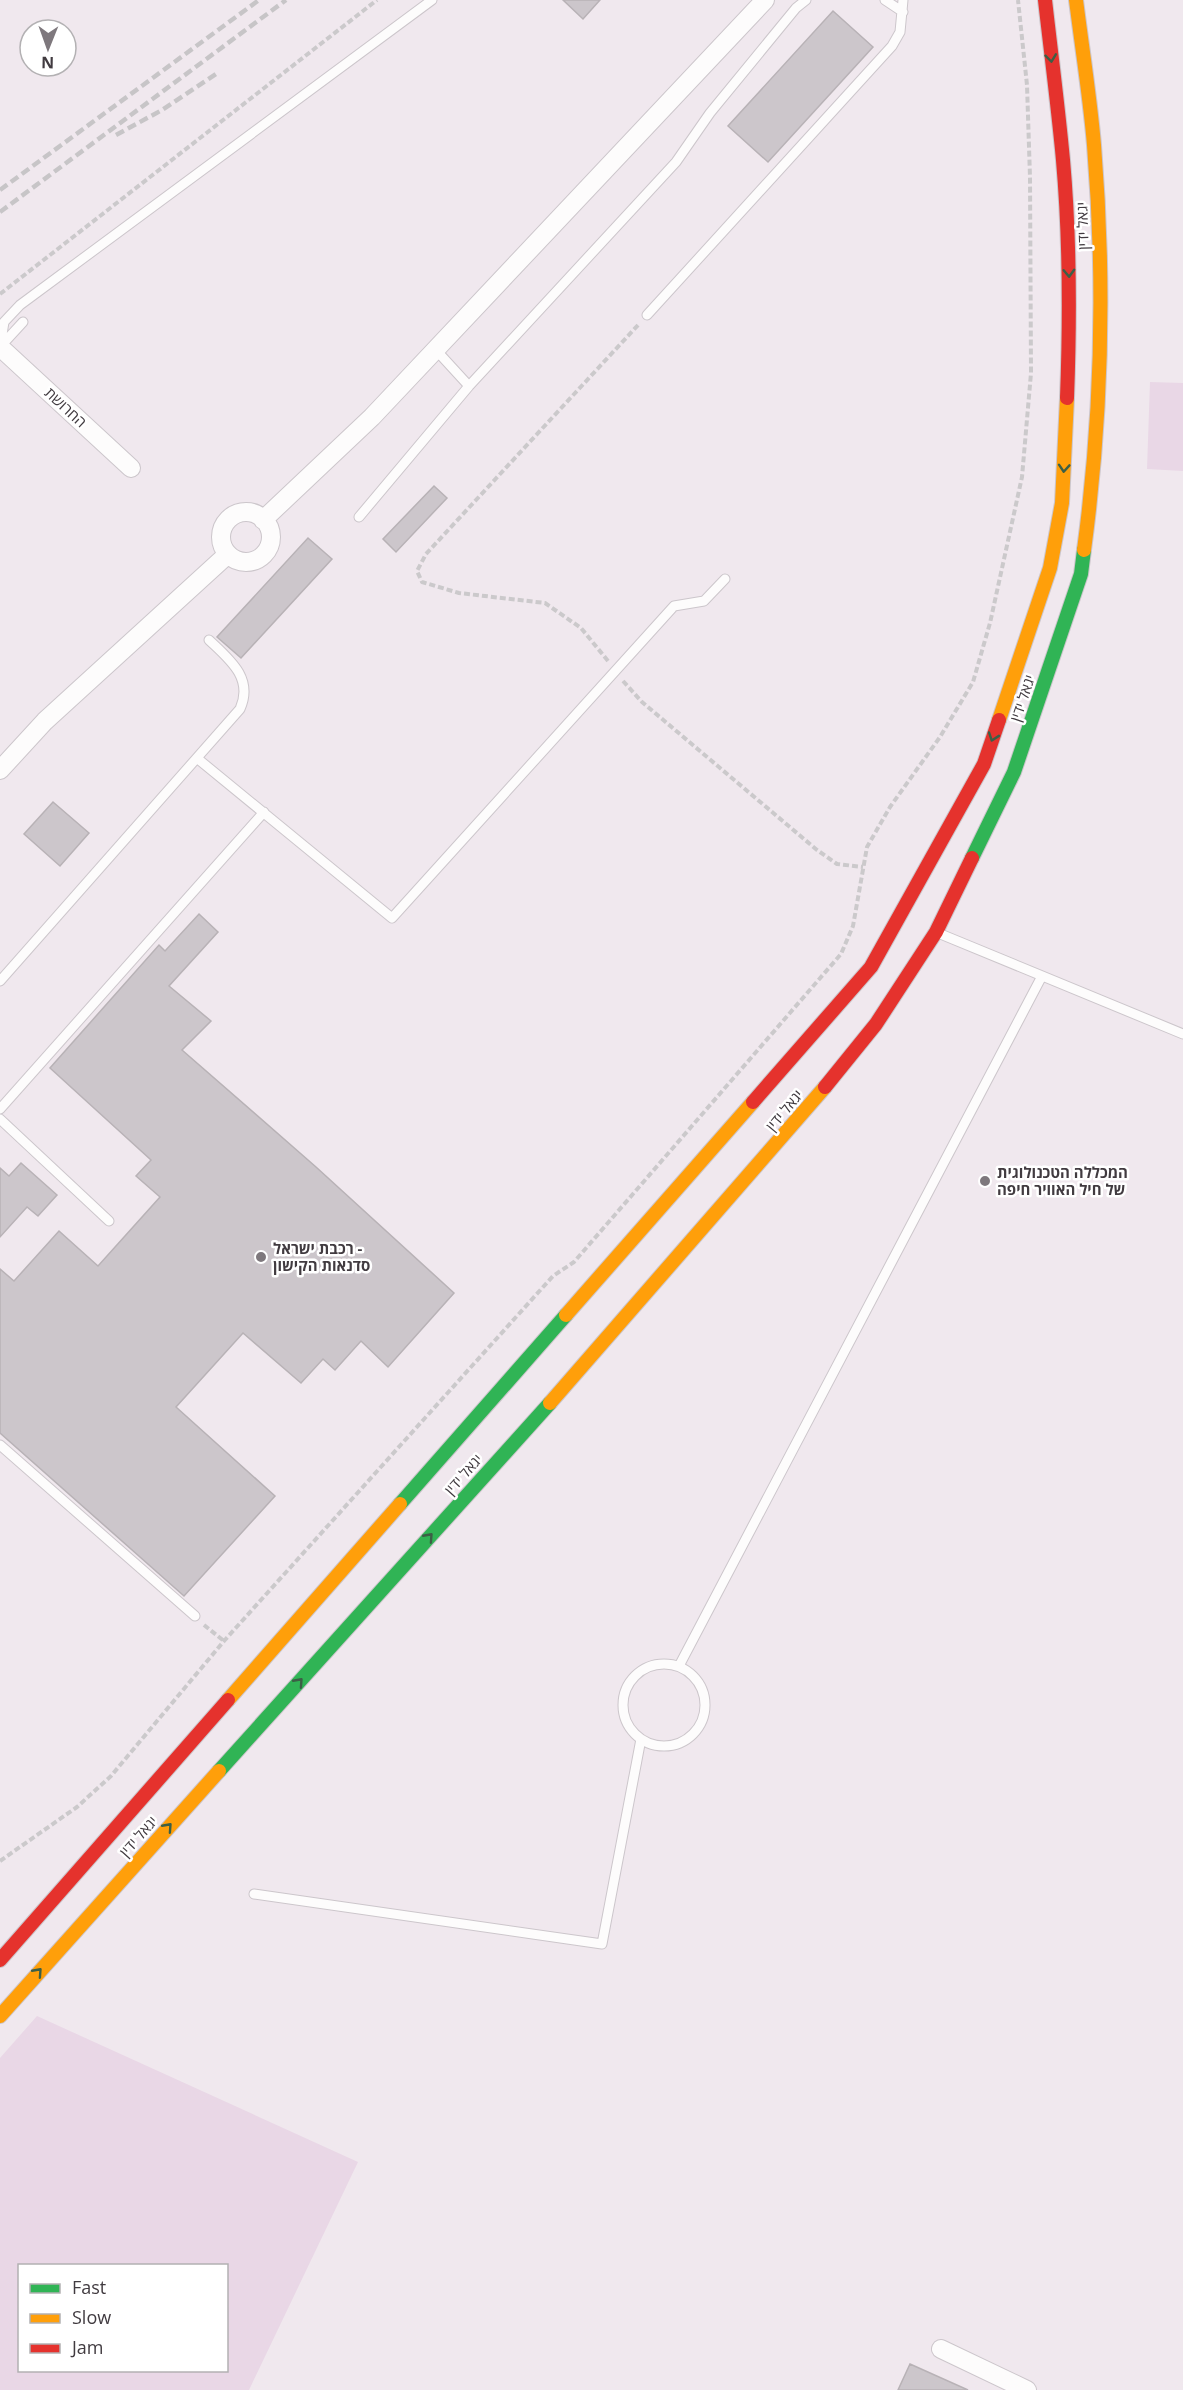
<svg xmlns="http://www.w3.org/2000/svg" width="1183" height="2390" viewBox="0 0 1183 2390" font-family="'Open Sans',Heebo,sans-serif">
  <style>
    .green { fill: #e9d7e6; fill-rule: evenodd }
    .building { fill: #ccc6cb; stroke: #b8b2b6; stroke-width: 1.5 }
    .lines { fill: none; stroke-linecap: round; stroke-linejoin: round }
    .lane-casing { stroke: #ccc6cb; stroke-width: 11 }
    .street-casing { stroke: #ccc6cb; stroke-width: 20 }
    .fast-casing { stroke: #ccc6cb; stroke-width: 16 }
    .slow-casing { stroke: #ccc6cb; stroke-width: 16 }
    .jam-casing { stroke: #ccc6cb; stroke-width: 16 }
    .path { stroke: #cbc9cb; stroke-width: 4; stroke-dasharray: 6 3; stroke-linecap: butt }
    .lane { stroke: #fdfcfc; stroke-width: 9 }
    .street { stroke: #fdfcfc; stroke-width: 18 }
    .fast { stroke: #30b455; stroke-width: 14 }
    .slow { stroke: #ff9f0a; stroke-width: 14 }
    .jam { stroke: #e5322d; stroke-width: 14 }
    .rail { stroke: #c7c5c7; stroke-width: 4.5; stroke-dasharray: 9 4.5; stroke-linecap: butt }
    .oneway { stroke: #3c5f46 }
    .poi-dot { fill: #7e787d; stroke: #fff; stroke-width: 2 }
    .labels { text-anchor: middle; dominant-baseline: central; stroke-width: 5; stroke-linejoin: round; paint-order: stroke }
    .street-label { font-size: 15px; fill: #413b40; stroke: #fff }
    .poi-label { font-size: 15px; font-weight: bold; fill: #413b40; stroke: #fff; text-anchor: start }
  </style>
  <rect width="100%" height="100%" fill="#f0e8ee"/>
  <path class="green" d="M1150 382 1183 383V471L1147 469Z
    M37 2016 358 2162 249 2390H0V2058ZM20 2266H226V2370H20Z"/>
  <path class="building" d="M563 0H600L583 19Z
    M833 11 873 47 768 162 728 126Z
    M434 486 447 498 396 552 383 539Z
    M308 538 332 559 241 658 217 637Z
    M53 802 89 833 60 866 24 834Z
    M199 914 218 932 169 986 211 1021 182 1050 316 1167 454 1293 388 1367 361 1341 335 1370 323 1359 301 1383 243 1333 176 1407 275 1496 184 1596 0 1433V1269L14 1281 59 1231 98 1266 160 1197 136 1176 151 1160 50 1068 159 945 165 951Z
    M21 1163 57 1195 38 1216 27 1207 0 1237V1168L9 1176Z
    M910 2364 968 2390H898Z"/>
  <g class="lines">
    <defs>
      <path id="lane" d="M885 0 903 12
        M647 315 892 46 900 32 903 0
        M0 347 4 322 20 305 432 0
        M0 347 23 322
        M436 350 469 386
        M359 517 469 386 676 162 710 113 796 8 806 0
        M198 759 392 918 674 606 704 601 725 579
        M938 933 1183 1034
        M0 981 240 709C254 678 229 659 209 640
        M0 1109 264 812
        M0 1119 109 1221
        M0 1445 195 1616
        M623 1705a41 41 0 1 1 82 0a41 41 0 1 1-82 0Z
        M679 1666 1042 976
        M254 1894 602 1944 641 1739"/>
      <path id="street" d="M0 347 131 468
        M221 537a25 25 0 1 1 50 0a25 25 0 1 1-50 0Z
        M263 520 372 417 765 0
        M0 770 45 721 228 554
        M941 2349 1027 2390"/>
      <path id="fast" d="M972 858 1014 772 1081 574 1084 550
        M400 1504 566 1315
        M219 1771 550 1403"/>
      <path id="slow" d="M1076 0C1082 48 1090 97 1094 145 1105 280 1102 416 1084 550
        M999 720 1050 568 1062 503 1067 398
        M566 1315 753 1102
        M550 1403 825 1087
        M228 1700 400 1504
        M0 2016 219 1771"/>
      <path id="jam" d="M1045 0C1051 53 1058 106 1063 160 1070 239 1070 319 1067 398
        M825 1087 876 1024 936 932 972 858
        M753 1102 871 967 984 764 999 720
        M0 1960 228 1700"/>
    </defs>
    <use href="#lane" class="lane-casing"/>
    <use href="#street" class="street-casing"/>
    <use href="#fast" class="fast-casing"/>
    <use href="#slow" class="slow-casing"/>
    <use href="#jam" class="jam-casing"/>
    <path class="path" d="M0 294 377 0
      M608 661 581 628 545 603 459 593 422 582 417 571 426 554 639 324
      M623 681 642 702 817 850 837 864 863 867
      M204 1625 224 1641
      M0 1861 77 1807 111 1776 224 1641 553 1276 574 1262 841 954 853 926 867 847 890 807 940 737 973 682 990 623 1022 477 1031 373 1030 177 1027 85 1018 0"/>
    <use href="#lane" class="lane"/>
    <use href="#street" class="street"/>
    <use href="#fast" class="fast"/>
    <use href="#slow" class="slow"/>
    <use href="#jam" class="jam"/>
    <path class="rail" d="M116 135 162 110 216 74
      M0 190 259 0
      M0 212 286 0"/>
  </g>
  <defs><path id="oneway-chevron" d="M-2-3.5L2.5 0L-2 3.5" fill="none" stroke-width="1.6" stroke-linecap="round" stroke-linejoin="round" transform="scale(1.5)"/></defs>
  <g class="oneway">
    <use href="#oneway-chevron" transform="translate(1051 58) rotate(83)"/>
    <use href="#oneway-chevron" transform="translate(1069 273) rotate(88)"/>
    <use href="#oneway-chevron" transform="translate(1064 468) rotate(94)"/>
    <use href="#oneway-chevron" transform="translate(993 737) rotate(109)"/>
    <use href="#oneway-chevron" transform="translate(429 1537) rotate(-48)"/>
    <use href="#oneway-chevron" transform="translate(299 1682) rotate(-48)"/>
    <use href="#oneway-chevron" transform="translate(168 1827) rotate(-48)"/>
    <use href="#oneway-chevron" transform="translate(38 1972) rotate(-48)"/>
  </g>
  <g class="poi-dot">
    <circle cx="985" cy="1181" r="6"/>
    <circle cx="261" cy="1257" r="6"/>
  </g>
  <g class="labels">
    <g class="street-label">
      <text transform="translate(1082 226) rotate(-92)">יגאל ידין</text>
      <text transform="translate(66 407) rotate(43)">החרושת</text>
      <text transform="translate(1022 698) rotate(-71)">יגאל ידין</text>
      <text transform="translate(784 1110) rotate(-50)">יגאל ידין</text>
      <text transform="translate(463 1474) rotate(-48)">יגאל ידין</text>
      <text transform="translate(138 1836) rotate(-48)">יגאל ידין</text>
    </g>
    <g class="poi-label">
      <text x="997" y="1172">המכללה הטכנולוגית<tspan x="997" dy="17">של חיל האוויר חיפה</tspan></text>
      <text x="273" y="1248">רכבת ישראל -<tspan x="273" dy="17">סדנאות הקישון</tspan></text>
    </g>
  </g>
  <rect x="18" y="2264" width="210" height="108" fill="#ffffff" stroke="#b3b1b3" stroke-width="1.5"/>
  <rect x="30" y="2284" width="30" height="9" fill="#30b455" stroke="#b3b1b3" stroke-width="1.5"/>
  <text x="72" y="2294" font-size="18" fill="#413b40">Fast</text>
  <rect x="30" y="2314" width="30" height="9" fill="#ff9f0a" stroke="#b3b1b3" stroke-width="1.5"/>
  <text x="72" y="2324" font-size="18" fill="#413b40">Slow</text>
  <rect x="30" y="2344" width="30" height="9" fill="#e5322d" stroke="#b3b1b3" stroke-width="1.5"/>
  <text x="72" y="2354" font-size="18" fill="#413b40">Jam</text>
  <g transform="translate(48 48) rotate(181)"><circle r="28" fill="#ffffff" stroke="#b3b1b3" stroke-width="1.5"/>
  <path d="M0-4.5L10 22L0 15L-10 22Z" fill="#7e787d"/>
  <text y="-9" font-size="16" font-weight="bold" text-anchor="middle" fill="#413b40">N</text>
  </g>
</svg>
